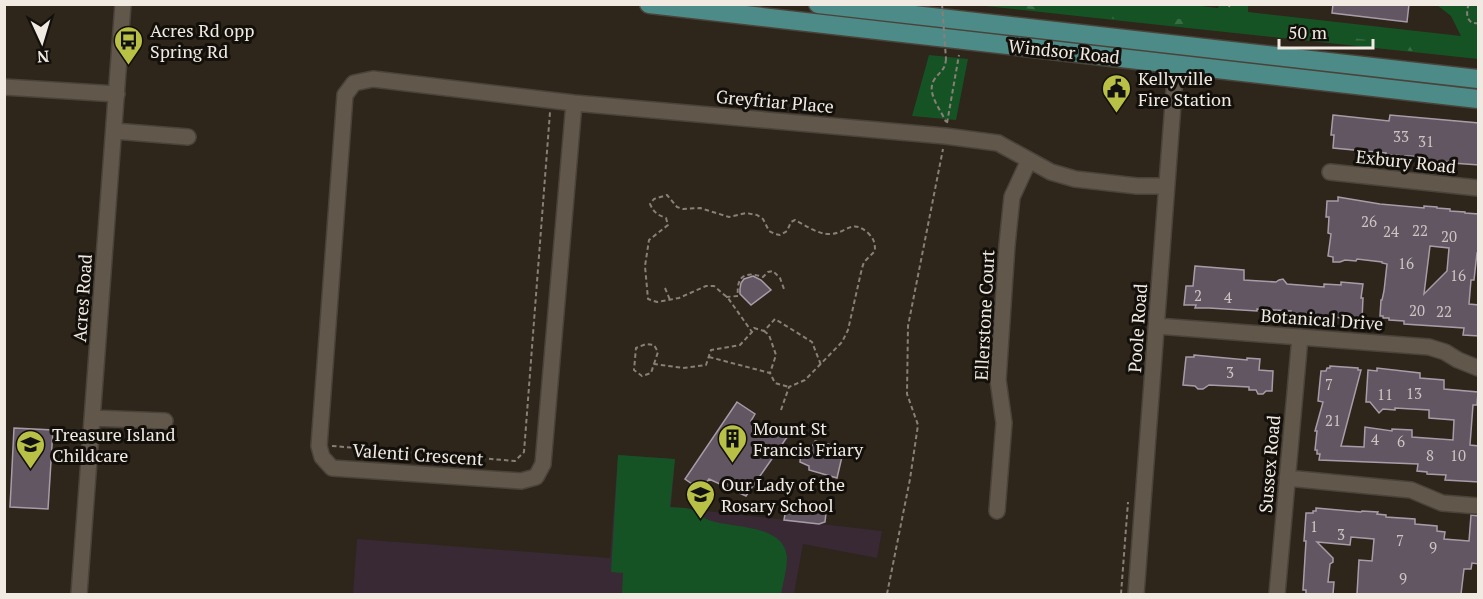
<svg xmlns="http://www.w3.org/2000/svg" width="1483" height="599" viewBox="0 0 1483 599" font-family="'PT Serif',serif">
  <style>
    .education { fill: #382935 }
    .green { fill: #165324 }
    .forest { fill: url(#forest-firs) }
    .building { fill: #615661; stroke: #a89ca8; stroke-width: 1.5; fill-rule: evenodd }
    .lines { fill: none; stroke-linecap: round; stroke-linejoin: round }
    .minor-casing { stroke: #4a433a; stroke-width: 18 }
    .major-casing { stroke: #4a433a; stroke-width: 21 }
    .path { stroke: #888077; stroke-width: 2; stroke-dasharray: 4.5 3; stroke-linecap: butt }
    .minor { stroke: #61574b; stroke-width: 15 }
    .major { stroke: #4c8b88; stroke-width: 18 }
    .path-bridge { stroke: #888077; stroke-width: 2; stroke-dasharray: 4.5 3; stroke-linecap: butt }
    .labels { text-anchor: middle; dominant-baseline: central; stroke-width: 6; stroke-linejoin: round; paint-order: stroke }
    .number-label { font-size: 15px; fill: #ccc5c2 }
    .poi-label { font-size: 18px; fill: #f0eae3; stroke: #130f0a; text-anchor: start }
    .street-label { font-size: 18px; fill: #f0eae3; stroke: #130f0a }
  </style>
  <defs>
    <pattern id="forest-firs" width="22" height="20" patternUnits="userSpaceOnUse" patternTransform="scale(1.5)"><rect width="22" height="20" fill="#165324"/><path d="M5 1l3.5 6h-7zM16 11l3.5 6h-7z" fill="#386c44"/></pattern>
  </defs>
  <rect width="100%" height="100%" fill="#2e251b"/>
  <path class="education" d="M618 455 675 459 671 507 882 531 877 558 803 544 794 594H353L357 539 610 558Z"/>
  <path class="green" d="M1184 4 1218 8 1219 5H1248V12L1461 36 1451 16 1437 5H1478V59L1141 23 976 5Z
    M929 55 968 59 956 120 912 116Z
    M618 455 675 459 670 507C678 508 687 507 693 510 698 513 703 518 709 520 732 529 785 523 787 558 787 569 783 583 781 594H622L623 573 611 572Z"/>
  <path class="forest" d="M994 5H1026L1041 8V10Z
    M1076 10 1110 12 1131 16V18L1127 20 1086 16 1080 15Z
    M1163 18 1193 20 1206 24V26C1201 27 1196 25 1191 24 1178 23 1166 27 1154 21L1155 20Z
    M1283 28 1304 32 1306 33V36C1297 36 1287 38 1279 32Z
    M1345 37 1405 45H1414L1419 47 1412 51 1357 45 1344 40Z"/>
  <path class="building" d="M1333 4H1409L1407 22 1332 13Z
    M1333 115 1389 121 1390 115 1479 123V165L1452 163V162L1427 160V157L1386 155V153L1333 148 1334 135H1331Z
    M1338 197 1380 204 1424 208V206L1437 207V208L1450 209V211L1465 212V213L1479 214V253H1477L1474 280H1471L1469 304 1479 305V336L1463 335 1464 328 1404 324V321L1389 320V318H1383V316H1380L1381 300H1382L1384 291 1387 264 1382 263V262L1357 259 1356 261 1345 260 1340 262H1333V257L1328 256 1331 234 1328 233 1329 217H1326L1327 201H1338ZM1430 246 1449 248 1447 271 1424 294Z
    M1195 266 1244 270V280L1276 282 1279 280 1283 279 1287 284 1324 287V284L1341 285V282L1363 284 1361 298H1363L1362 320 1291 313V311L1257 309V311L1209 308H1195L1196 305H1184L1186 286H1193Z
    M753 276 761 280 771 290 751 305 740 294V289L741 283 744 279Z
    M1194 355 1247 360V358L1260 359 1259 370 1273 371 1272 391H1266L1263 394H1258L1256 390H1249V387L1209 385 1203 389H1198L1195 386 1183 385 1186 357H1194Z
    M1330 366 1358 368V370H1361L1341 446 1364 447 1365 427 1392 431V429L1412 430V437L1453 440 1454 420 1429 418V410L1395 408V410L1383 409 1379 413 1370 402H1366L1368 370 1377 371V368L1420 373V378L1444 380V389L1478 392 1477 405H1473L1470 445 1479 446V482L1445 480 1446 475 1427 474V472L1417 471 1418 464 1319 460 1320 454H1317V450H1315L1317 431H1315L1323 402 1318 401 1321 371H1326L1327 368H1330Z
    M737 402 755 414 751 421 772 435 779 425 790 433 746 496 709 479 701 490 685 479Z
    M14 428 53 430 48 509 10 507Z
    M815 441 844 448 837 478 809 470V466L800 462 801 450 810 451Z
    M786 508 817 509 826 513 825 522 819 524 784 520Z
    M1316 508 1361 512 1362 511 1378 512 1377 514 1386 515V517L1415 519V524L1437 526V531L1445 532 1444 539 1469 541 1471 515 1479 516V564L1472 563 1471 569H1464L1461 594H1357L1359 560 1372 561 1374 539 1351 537 1350 545 1317 542 1333 558V562L1330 564 1328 582H1334L1333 594H1306V590H1303L1306 541H1304L1306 513H1313V511H1316Z"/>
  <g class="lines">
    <defs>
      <path id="minor" d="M4 87 117 94
        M574 103 543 464 536 477 521 481 332 468 322 457 319 446 345 95 354 83 373 79 574 103 945 136 998 143 1051 172 1075 179 1137 186H1166
        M114 131 188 137
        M1330 172 1478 188
        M1157 326 1429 347 1445 352 1458 360 1478 368
        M92 418 165 421
        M1287 478 1411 490 1442 503 1478 506
        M997 511 1004 423 998 380 1007 245 1012 197 1029 160
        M79 594 123 4
        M1136 594 1176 64
        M1277 594 1300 337"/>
      <path id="major" d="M649 4 1478 99
        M818 4 1478 79"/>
    </defs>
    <use href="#minor" class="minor-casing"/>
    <use href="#major" class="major-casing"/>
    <path class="path" d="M1469 4C1465 13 1467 25 1478 23
      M1229 7 1230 4
      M946 59C945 71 940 71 934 80 926 93 941 110 946 122
      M1154 77 1160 87
      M947 123 959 55
      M665 288 670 300
      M726 297 738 296C736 276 745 271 763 277L768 272 773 271 780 278 784 289
      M764 331 769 335 776 355 770 373
      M709 357 770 373 775 383 789 387
      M654 364 658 352 654 345 646 344 636 348 634 370 642 376 651 373 654 364 683 368 706 365 711 350 740 345 752 332
      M781 410 789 387 805 380 842 342 848 330 862 268 864 262 875 251C875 243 874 239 869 234 852 217 846 234 830 234 819 235 805 225 795 220L791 222 787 231 780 235 775 234 769 231 763 219 757 215 746 213 729 217 700 208 683 209 677 207 667 195 654 199 650 204C654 213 658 215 666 218L668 225 649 240 645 266 648 299 657 302 679 298 706 286H714L728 298 752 332 754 328 764 331 775 319 812 342 821 365
      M332 446 515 461 524 452 550 112
      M887 594 910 479 918 425 907 394 908 326 943 149
      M1121 594 1128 502"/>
    <use href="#minor" class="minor"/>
    <use href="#major" class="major"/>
    <path class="path-bridge" d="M942 4 946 59"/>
  </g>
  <defs>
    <symbol id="bus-pin" viewBox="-11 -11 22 30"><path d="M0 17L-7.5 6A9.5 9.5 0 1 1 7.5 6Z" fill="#b9c046" stroke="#130f0a"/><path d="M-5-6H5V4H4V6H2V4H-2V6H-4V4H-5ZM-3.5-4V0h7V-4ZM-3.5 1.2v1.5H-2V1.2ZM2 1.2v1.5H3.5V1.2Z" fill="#111"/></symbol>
    <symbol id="civic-pin" viewBox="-11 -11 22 30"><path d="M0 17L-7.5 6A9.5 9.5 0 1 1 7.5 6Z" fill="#b9c046" stroke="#130f0a"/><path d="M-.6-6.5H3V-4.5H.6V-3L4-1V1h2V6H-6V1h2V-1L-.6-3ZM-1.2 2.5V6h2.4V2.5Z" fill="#111"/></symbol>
    <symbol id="building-pin" viewBox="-11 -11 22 30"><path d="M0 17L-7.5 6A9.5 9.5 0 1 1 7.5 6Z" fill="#b9c046" stroke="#130f0a"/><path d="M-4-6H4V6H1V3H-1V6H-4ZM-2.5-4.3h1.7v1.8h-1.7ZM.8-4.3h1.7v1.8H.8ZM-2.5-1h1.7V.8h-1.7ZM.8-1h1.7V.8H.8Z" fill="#111"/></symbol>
    <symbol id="school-pin" viewBox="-11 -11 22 30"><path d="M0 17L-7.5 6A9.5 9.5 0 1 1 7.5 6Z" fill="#b9c046" stroke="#130f0a"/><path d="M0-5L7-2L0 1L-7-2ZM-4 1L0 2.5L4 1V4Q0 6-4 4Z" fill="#111"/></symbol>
  </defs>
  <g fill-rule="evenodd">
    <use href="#bus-pin" x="112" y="24" width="33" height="45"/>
    <use href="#civic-pin" x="1100" y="72" width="33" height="45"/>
    <use href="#building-pin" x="716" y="422" width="33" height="45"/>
    <use href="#school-pin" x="14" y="428" width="33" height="45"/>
    <use href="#school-pin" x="684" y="478" width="33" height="45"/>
  </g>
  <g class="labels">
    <g class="number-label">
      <text x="1401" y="136">33</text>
      <text x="1426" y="141">31</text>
      <text x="1369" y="221">26</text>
      <text x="1420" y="230">22</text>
      <text x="1391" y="231">24</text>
      <text x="1449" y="236">20</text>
      <text x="1406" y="263">16</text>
      <text x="1458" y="275">16</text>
      <text x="1198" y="295">2</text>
      <text x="1228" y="297">4</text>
      <text x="1417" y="310">20</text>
      <text x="1444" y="311">22</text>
      <text x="1230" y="372">3</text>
      <text x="1329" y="384">7</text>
      <text x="1414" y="393">13</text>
      <text x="1385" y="394">11</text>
      <text x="1333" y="420">21</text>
      <text x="1375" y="439">4</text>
      <text x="1401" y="441">6</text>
      <text x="1430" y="455">8</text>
      <text x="1458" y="455">10</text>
      <text x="1314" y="526">1</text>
      <text x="1341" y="534">3</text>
      <text x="1400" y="540">7</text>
      <text x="1433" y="547">9</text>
      <text x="1403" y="578">9</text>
    </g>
    <g class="poi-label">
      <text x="150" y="30">Acres Rd opp<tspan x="150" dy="21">Spring Rd</tspan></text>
      <text x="1138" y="78">Kellyville<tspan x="1138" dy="21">Fire Station</tspan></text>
      <text x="753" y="428">Mount St<tspan x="753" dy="21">Francis Friary</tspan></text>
      <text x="52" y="434">Treasure Island<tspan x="52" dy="21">Childcare</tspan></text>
      <text x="721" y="484">Our Lady of the<tspan x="721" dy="21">Rosary School</tspan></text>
    </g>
    <g class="street-label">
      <text transform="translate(1064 51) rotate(6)">Windsor Road</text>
      <text transform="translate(775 101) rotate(5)">Greyfriar Place</text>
      <text transform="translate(1406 161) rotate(6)">Exbury Road</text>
      <text transform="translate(82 298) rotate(-86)">Acres Road</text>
      <text transform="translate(984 315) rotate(-87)">Ellerstone Court</text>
      <text transform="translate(1322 319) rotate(4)">Botanical Drive</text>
      <text transform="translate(1137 328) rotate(-86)">Poole Road</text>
      <text transform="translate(418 454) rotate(4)">Valenti Crescent</text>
      <text transform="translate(1269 464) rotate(-85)">Sussex Road</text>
    </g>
  </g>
  <rect width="1483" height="599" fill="none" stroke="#f0eae3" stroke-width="12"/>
  <g transform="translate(42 42) rotate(176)" stroke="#130f0a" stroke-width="4.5" paint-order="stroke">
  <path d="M0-4.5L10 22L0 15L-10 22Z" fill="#f0eae3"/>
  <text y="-9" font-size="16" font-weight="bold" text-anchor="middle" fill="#f0eae3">N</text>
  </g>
  <path d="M1279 39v9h94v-9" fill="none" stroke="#f0eae3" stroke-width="3"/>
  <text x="1288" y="39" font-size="18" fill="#f0eae3" stroke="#130f0a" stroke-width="4.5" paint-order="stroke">50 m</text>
</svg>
